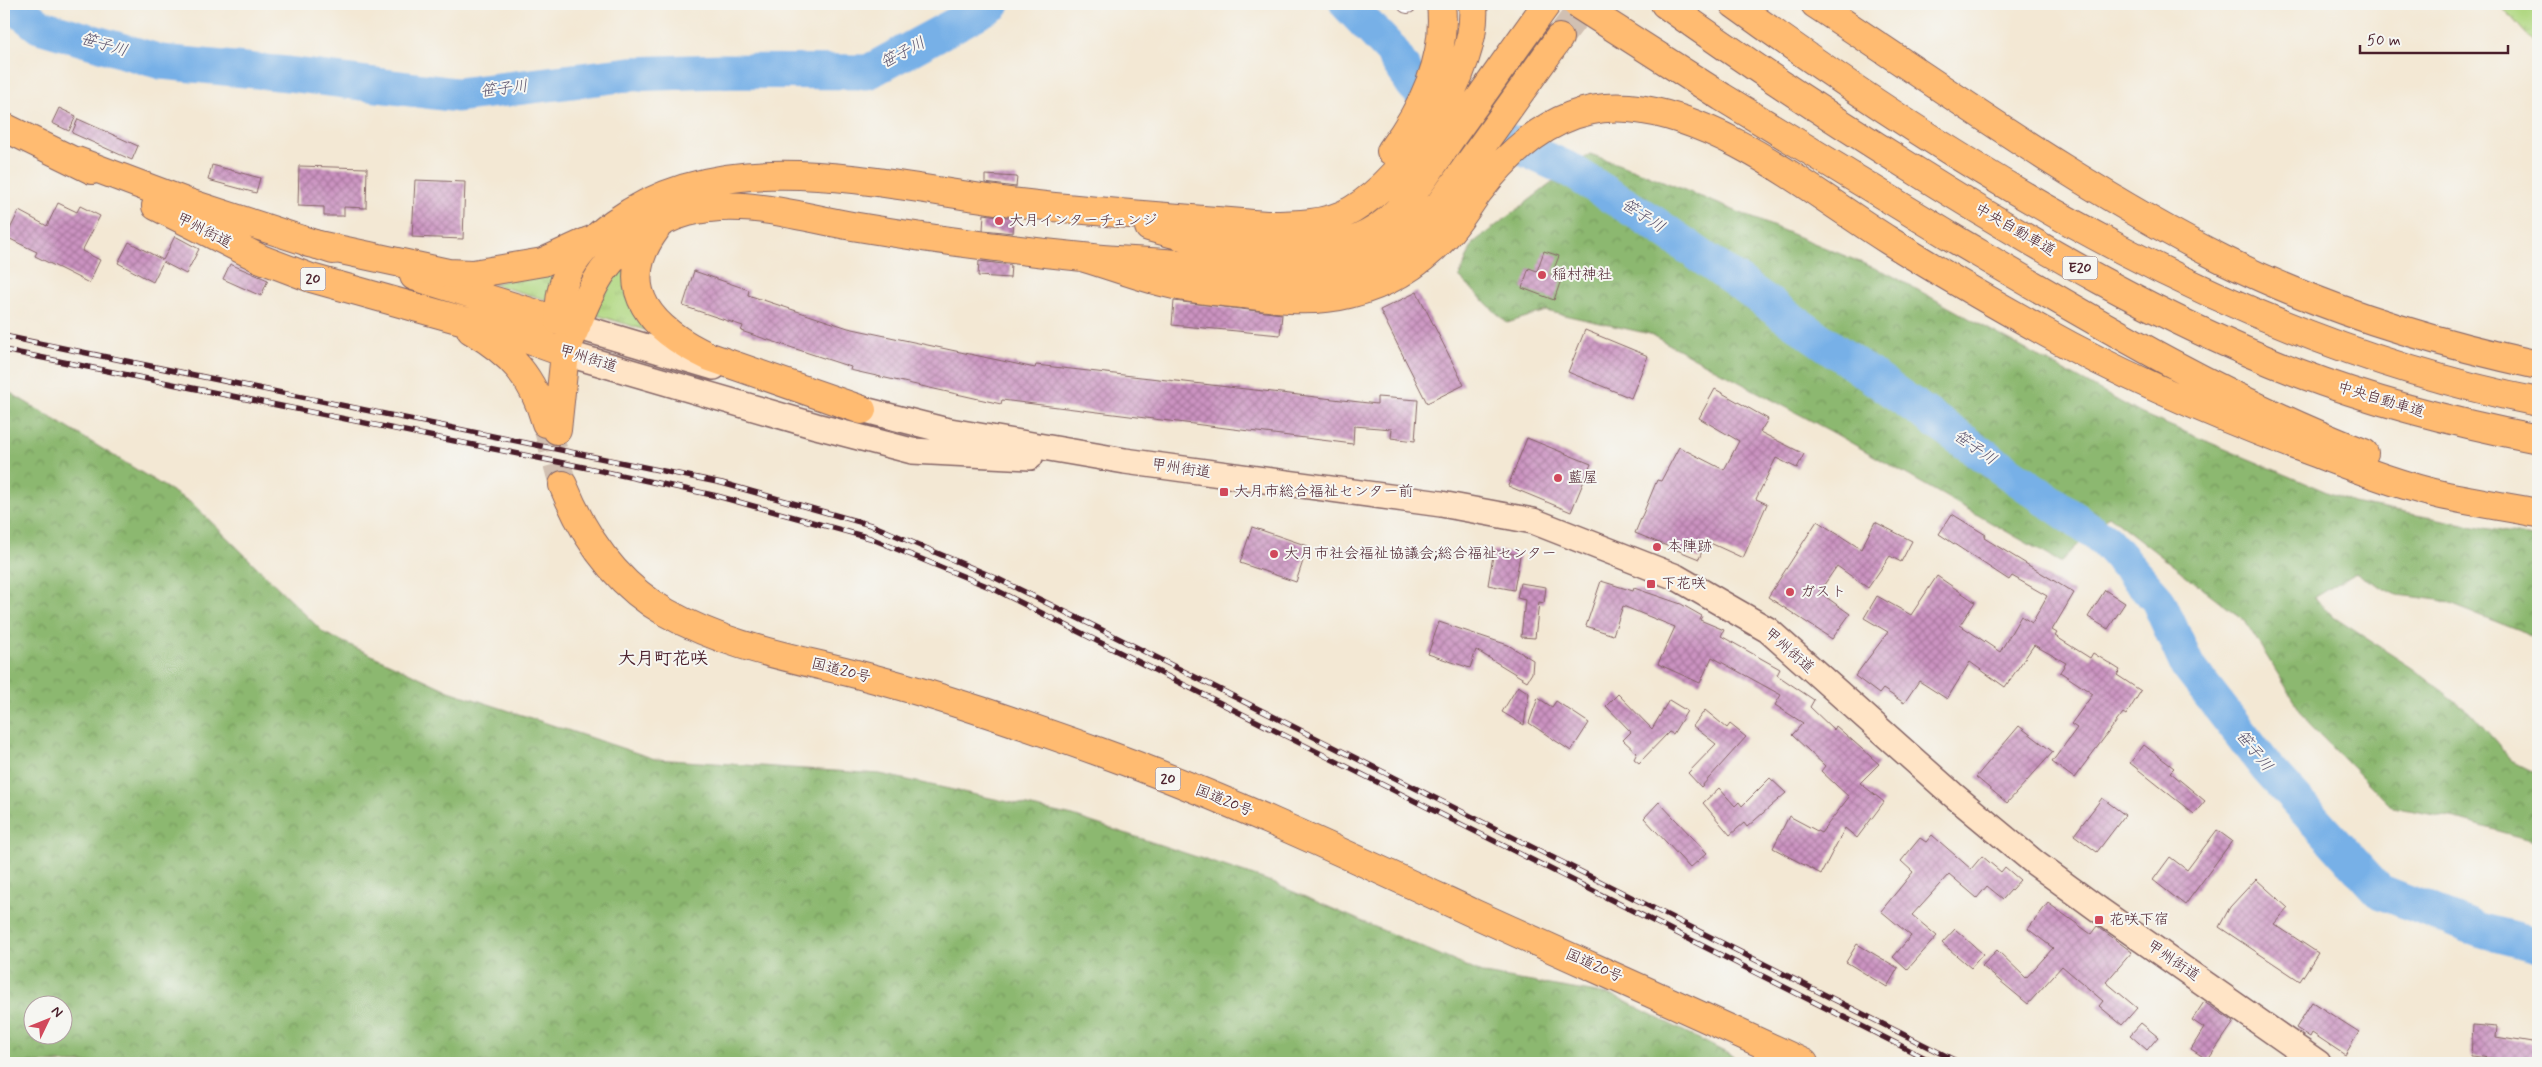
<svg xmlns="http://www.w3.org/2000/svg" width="2542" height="1067" viewBox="0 0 2542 1067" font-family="Mynerve,'Klee One',sans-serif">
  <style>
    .grass { fill: url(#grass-tufts); stroke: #7e7c56 }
    .forest { fill: url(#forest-crowns); stroke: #6b6c4e; fill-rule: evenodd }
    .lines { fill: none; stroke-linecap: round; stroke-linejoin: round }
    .river { stroke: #77b0e7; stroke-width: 35 }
    .building { fill: url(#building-cross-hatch) }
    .trunk-tunnel { stroke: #d1c0b2; stroke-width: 28; stroke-dasharray: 28 14; stroke-linecap: butt }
    .motorway-tunnel { stroke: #d1c0b2; stroke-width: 28; stroke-dasharray: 28 14; stroke-linecap: butt }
    .minor-casing { stroke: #856566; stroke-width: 20 }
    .secondary-casing { stroke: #856566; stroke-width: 28 }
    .trunk-casing { stroke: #856566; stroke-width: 30 }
    .motorway-casing { stroke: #856566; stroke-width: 30 }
    .minor { stroke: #fff; stroke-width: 18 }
    .secondary { stroke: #ffe4c6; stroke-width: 25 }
    .trunk { stroke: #ffbb71; stroke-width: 28 }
    .motorway { stroke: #ffbb71; stroke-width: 28 }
    .rail-casing { stroke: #4a1f2b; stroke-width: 5.5 }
    .rail { stroke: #f6f6f2; stroke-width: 4; stroke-dasharray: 11; stroke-linecap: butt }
    .motorway-bridge-casing { stroke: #856566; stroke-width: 30; stroke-linecap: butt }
    .motorway-bridge { stroke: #ffbb71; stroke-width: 28 }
    .poi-dot { fill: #d1495b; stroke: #f6f6f2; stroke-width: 2 }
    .labels { text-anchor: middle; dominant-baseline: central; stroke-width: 4; stroke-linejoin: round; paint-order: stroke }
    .shield { fill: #f6f6f2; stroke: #7e6067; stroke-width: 1 }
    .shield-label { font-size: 14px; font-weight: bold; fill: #4a1f2b }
    .poi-label { font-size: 15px; fill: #4a1f2b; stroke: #f6f6f2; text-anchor: start }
    .street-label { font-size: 15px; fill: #4a1f2b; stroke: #f6f6f2 }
    .water-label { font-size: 16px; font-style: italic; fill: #5a526d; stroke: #f6f6f2 }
    .quarter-label { font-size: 18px; font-weight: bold; fill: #4a1f2b; stroke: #f6f6f2 }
  </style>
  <defs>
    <pattern id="grass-tufts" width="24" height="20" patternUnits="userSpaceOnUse" patternTransform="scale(1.25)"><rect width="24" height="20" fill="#b1d882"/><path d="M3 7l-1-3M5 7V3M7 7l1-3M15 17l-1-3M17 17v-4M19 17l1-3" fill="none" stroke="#9ab970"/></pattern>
    <pattern id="forest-crowns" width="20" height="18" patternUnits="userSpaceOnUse" patternTransform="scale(1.25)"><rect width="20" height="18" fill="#8cb870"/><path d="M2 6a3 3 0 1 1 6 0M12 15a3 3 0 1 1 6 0" fill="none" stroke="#74955c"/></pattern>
    <pattern id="building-cross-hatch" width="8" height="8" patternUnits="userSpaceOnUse" patternTransform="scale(1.25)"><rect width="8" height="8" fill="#cb93c1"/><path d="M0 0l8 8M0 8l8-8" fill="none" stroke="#a7779d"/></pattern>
  </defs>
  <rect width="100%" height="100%" fill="#f6f6f2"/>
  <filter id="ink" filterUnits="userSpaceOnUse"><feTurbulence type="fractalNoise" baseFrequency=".02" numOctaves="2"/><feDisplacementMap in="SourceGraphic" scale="10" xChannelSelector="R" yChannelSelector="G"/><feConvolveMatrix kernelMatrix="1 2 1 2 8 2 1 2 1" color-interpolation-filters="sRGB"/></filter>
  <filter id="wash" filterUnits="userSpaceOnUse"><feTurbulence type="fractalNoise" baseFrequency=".0096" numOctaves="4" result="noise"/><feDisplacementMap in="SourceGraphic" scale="20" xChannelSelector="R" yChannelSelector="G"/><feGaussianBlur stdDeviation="1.12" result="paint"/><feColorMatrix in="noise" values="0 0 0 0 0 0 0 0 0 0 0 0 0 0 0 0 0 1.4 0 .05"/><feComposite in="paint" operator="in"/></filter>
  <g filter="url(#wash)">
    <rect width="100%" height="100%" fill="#f3e8d4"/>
    <path class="grass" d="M2505 4H2538V43H2534L2505 10Z
      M626 257 632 309 645 330 590 313Z
      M558 268 551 301 492 284Z"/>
    <path class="forest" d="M1590 154 1648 175 1889 274 2142 414 2353 503 2538 538V641L2520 631 2440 600 2397 595 2355 573 2314 598 2335 618 2412 668 2470 712 2512 760 2538 773V842L2456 819 2392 807 2309 724 2245 621 2109 516 2060 562 1834 433 1650 334 1546 311 1507 323 1459 277 1473 243Z
      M4 389 193 504 324 633 449 691 655 759 880 774 1073 816 1266 880 1484 974 1615 996 1746 1063H4ZM32 1004H62V1034H32Z"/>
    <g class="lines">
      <path class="river" d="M12 4 39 26 161 62 288 74 457 95 630 74 720 71 868 72 993 4
        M1347 4 1391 50 1413 84 1430 102 1458 119 1570 170 1654 223 2106 541 2158 600 2187 665 2267 768 2379 891 2479 930 2538 945"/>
    </g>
    <g id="blocks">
      <path class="building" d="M59 108 76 116 69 131 52 123Z
        M78 119 138 146 132 160 72 133Z
        M212 165 260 178 256 193 208 180Z
        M299 166 367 168 366 208 344 207V216H324V207L298 206Z
        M985 175 1017 177 1016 187 985 183Z
        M415 180 465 182 463 239 412 237Z
        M58 203 77 212 80 206 100 216 82 251 100 260 89 283 35 256 37 252 6 237 19 211 47 226Z
        M984 214 1014 218 1013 233 983 230Z
        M175 236 199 249 186 274 163 262 153 282 118 263 129 242 163 260Z
        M1544 251 1559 256 1552 274 1562 277 1554 300 1522 288 1529 268 1537 271Z
        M979 261 1011 265 1010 278 978 276Z
        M230 264 268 280 261 296 223 279Z
        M694 271 749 290 748 295 848 328 1035 368 1036 365 1377 404V397L1418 400 1415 441 1391 438 1392 429 1354 426 1353 444 1002 400 1001 404 850 370 851 367 741 331 743 326 683 306Z
        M1417 292 1464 385 1427 403 1380 310Z
        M1174 301 1282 314 1280 335 1172 325Z
        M1585 330 1648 356 1631 398 1568 372Z
        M1715 389 1768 419 1760 432 1804 454 1797 468 1776 458 1756 499 1767 504 1743 558 1706 541 1699 559 1635 533 1657 480 1661 481 1679 447 1724 470 1739 441 1699 418Z
        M1527 438 1591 464 1571 512 1508 486Z
        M1952 514 1986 535 1984 538 2074 593 2052 630 2057 633 2055 636 2090 658 2093 653 2120 670 2117 675 2141 691 2126 715 2123 713 2074 778 2052 762 2077 728 2071 724 2093 694 2060 672 2066 663 2034 645 2005 687 1970 662 1947 699 1919 681 1904 703 1883 689 1879 694 1855 676 1888 632 1864 618 1877 596 1911 615 1937 576 1975 602 1960 625 2000 652 2021 616 2032 623 2047 596 2012 576 2009 580 1939 534Z
        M1817 521 1861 549 1875 522 1912 541 1901 562 1890 556 1868 588 1837 566 1819 592 1850 614 1832 639 1768 597Z
        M1252 527 1308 546 1296 582 1240 563Z
        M1494 550 1520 555 1514 590 1488 585Z
        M1601 581 1633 591 1634 588 1681 604 1702 616 1700 620 1724 630 1721 636 1780 669 1777 675 1814 700 1810 707 1834 730 1836 726 1879 764 1860 783 1884 802 1857 838 1845 828 1821 874 1773 848 1789 816 1821 833 1849 797 1821 771 1825 766 1792 735 1803 723 1775 705 1781 695 1712 657 1700 683 1658 664 1675 627 1623 606 1613 635 1586 626Z
        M1520 583 1546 587 1544 603 1539 602 1535 638 1521 637 1525 600 1517 598Z
        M2105 590 2125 603 2108 629 2088 617Z
        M1439 622 1508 645 1533 660 1532 673 1527 681 1476 650 1470 668 1428 654Z
        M1518 686 1529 693 1524 725 1502 712Z
        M1618 694 1652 729 1669 700 1687 711 1673 734 1669 732 1639 763 1634 759 1637 753 1623 740 1631 732 1606 706Z
        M1538 698 1552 707 1556 701 1589 723 1571 751 1529 723Z
        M1705 710 1727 728 1730 724 1746 737 1701 787 1688 773 1716 744 1693 726Z
        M2019 726 2053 752 2007 803 1976 777Z
        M2144 745 2174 768 2170 772 2205 801 2194 814 2130 763Z
        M1770 778 1786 793 1747 827 1744 823 1730 835 1703 803 1719 788 1735 806 1739 802 1742 806Z
        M2102 798 2125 815 2097 852 2074 835Z
        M1659 802 1707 853 1690 868 1644 818Z
        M2217 830 2232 841 2185 905 2153 880 2170 857 2187 870Z
        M1932 835 1971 869 1982 856 2001 872 2005 867 2020 880 2003 899 1987 886 1977 898 1949 874 1912 915 1937 936 1907 970 1893 957 1911 936 1881 911 1913 872 1901 861 1920 838 1926 842Z
        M2256 879 2288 908 2274 924 2318 953 2300 981 2219 927 2230 907Z
        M2048 903 2091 934 2097 926 2132 952 2106 982 2137 1008 2122 1025 2099 1006 2103 1001 2062 966 2028 1004 1982 966 1997 950 2026 978 2053 948 2028 929Z
        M1955 929 1983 954 1971 968 1942 943Z
        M1857 944 1898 968 1887 987 1846 962Z
        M2204 1002 2234 1022 2208 1060 2191 1049 2204 1028 2192 1020Z
        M2312 1002 2359 1032 2345 1055 2312 1033 2310 1037 2296 1028Z
        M2141 1023 2158 1037 2147 1050 2130 1035Z
        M2473 1025 2497 1027 2496 1037 2538 1044V1063H2502V1059L2471 1056Z"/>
    </g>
  </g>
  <g filter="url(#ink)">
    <use href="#blocks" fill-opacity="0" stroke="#856566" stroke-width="1"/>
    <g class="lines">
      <path class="trunk-tunnel" d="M546 423 563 485"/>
      <path class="motorway-tunnel" d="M1559 38 1585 4"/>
      <defs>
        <path id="minor" d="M1407 4H1408"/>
        <path id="secondary" d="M576 326 714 367
          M565 353 816 426 912 451 1030 457
          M841 404 944 430 1125 461 1441 504 1533 521 1676 577 1768 630 1952 794 2035 863 2098 909 2318 1063"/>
        <path id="trunk" d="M4 127 92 170
          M77 161 186 202 333 250
          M156 206 261 259 311 278 518 336 565 353
          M414 276 576 326 565 353 557 430
          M471 330C512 354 533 377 546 423
          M563 485C584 537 617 585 667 613 727 647 794 658 860 675 941 696 1021 724 1100 752 1227 798 1350 856 1473 913 1583 963 1694 1012 1804 1063"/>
        <path id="motorway" d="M1665 4C1747 63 1831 118 1916 171 2037 247 2162 320 2296 372 2374 402 2456 423 2538 439
          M1734 4C1975 179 2243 343 2538 402
          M1815 4C1949 92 2081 188 2224 260 2323 309 2431 342 2538 365
          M1391 151C1423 108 1447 59 1441 4
          M1149 227C1218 246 1300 269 1368 234 1402 217 1430 168 1451 138 1483 94 1514 49 1546 5
          M656 229C611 290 654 331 710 357L862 410
          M1953 238C2084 315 2223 399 2364 453
          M309 243 448 273 473 274 543 262 589 241
          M1085 258C1116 267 1147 280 1179 286 1200 290 1222 292 1243 294 1278 299 1314 303 1349 294 1386 285 1419 265 1445 237 1458 223 1468 206 1479 191 1516 143 1565 102 1629 108 1721 116 1812 192 1888 240 1939 272 1991 302 2043 331 2128 379 2219 417 2310 451 2353 467 2398 485 2442 495 2474 502 2506 507 2538 513
          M559 321C560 311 559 299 562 290 568 261 592 239 614 223 730 138 889 188 1019 203 1101 213 1184 218 1266 225 1294 225 1327 225 1352 210 1408 177 1479 71 1473 4
          M576 326C584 307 591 288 603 271 622 245 657 220 688 212 742 197 799 217 852 226 929 239 1006 249 1083 257 1115 261 1147 261 1178 264 1228 269 1291 284 1339 272 1381 262 1412 235 1440 204L1559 38"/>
      </defs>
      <use href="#minor" class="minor-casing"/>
      <use href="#secondary" class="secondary-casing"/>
      <use href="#trunk" class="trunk-casing"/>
      <use href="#motorway" class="motorway-casing"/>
      <use href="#minor" class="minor"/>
      <use href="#secondary" class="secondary"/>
      <use href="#trunk" class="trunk"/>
      <use href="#motorway" class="motorway"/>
      <defs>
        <path id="rail" d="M4 336 722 483 874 526 998 579 1094 626 1960 1063
          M4 350 588 468 717 496 870 538 994 589 1935 1063"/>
      </defs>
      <use href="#rail" class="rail-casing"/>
      <use href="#rail" class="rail"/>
      <defs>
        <path id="motorway-bridge" d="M1577 4 1722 97 1953 238"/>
      </defs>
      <use href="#motorway-bridge" class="motorway-bridge-casing"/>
      <use href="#motorway-bridge" class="motorway-bridge"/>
    </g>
  </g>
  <g class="poi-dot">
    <circle cx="999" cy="221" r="5"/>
    <circle cx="1542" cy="275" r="5"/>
    <circle cx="1558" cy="478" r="5"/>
    <rect x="1219" y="487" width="10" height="10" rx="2.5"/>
    <circle cx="1657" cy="547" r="5"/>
    <circle cx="1274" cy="554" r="5"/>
    <rect x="1646" y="579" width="10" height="10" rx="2.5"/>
    <circle cx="1790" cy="592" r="5"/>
    <rect x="2094" y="915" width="10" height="10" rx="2.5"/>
  </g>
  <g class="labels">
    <g class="shield">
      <rect x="2062.5" y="256.5" width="35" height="23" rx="4"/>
      <rect x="300.5" y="267.5" width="25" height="23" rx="4"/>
      <rect x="1155.5" y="767.5" width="25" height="23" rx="4"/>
    </g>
    <g class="shield-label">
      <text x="2080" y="268">E20</text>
      <text x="313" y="279">20</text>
      <text x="1168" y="779">20</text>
    </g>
    <g class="poi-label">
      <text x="1009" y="221">大月インターチェンジ</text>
      <text x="1552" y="275">稲村神社</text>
      <text x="1568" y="478">藍屋</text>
      <text x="1234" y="492">大月市総合福祉センター前</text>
      <text x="1667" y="547">本陣跡</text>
      <text x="1284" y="554">大月市社会福祉協議会;総合福祉センター</text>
      <text x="1661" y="584">下花咲</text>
      <text x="1800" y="592">ガスト</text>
      <text x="2109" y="920">花咲下宿</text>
    </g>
    <g class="street-label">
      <text transform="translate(2015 230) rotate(30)">中央自動車道</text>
      <text transform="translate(204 231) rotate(27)">甲州街道</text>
      <text transform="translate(588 359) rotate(17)">甲州街道</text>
      <text transform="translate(2381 400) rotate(17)">中央自動車道</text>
      <text transform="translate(1181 469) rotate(8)">甲州街道</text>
      <text transform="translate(1789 651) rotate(41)">甲州街道</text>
      <text transform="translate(841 671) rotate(14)">国道20号</text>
      <text transform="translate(1224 801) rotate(22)">国道20号</text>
      <text transform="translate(2173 961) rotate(34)">甲州街道</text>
      <text transform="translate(1594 966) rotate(24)">国道20号</text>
    </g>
    <g class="water-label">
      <text transform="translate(104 45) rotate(16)">笹子川</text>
      <text transform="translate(903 53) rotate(-28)">笹子川</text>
      <text transform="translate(504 89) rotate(-7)">笹子川</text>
      <text transform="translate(1643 216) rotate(33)">笹子川</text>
      <text transform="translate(1975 448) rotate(35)">笹子川</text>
      <text transform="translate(2254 751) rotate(51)">笹子川</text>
    </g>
    <g class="quarter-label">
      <text x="663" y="659">大月町花咲</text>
    </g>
  </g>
  <rect width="2542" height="1067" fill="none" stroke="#f6f6f2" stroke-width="20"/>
  <g transform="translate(48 1020) rotate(47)"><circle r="24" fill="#f6f6f2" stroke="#b1a0a2"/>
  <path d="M0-4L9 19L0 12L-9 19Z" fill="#d1495b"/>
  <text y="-8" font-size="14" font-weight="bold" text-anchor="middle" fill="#4a1f2b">N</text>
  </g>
  <path d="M2360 45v8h148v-8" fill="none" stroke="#4a1f2b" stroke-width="2.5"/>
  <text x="2367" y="45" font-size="15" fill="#4a1f2b" stroke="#f6f6f2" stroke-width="4" paint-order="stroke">50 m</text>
</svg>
